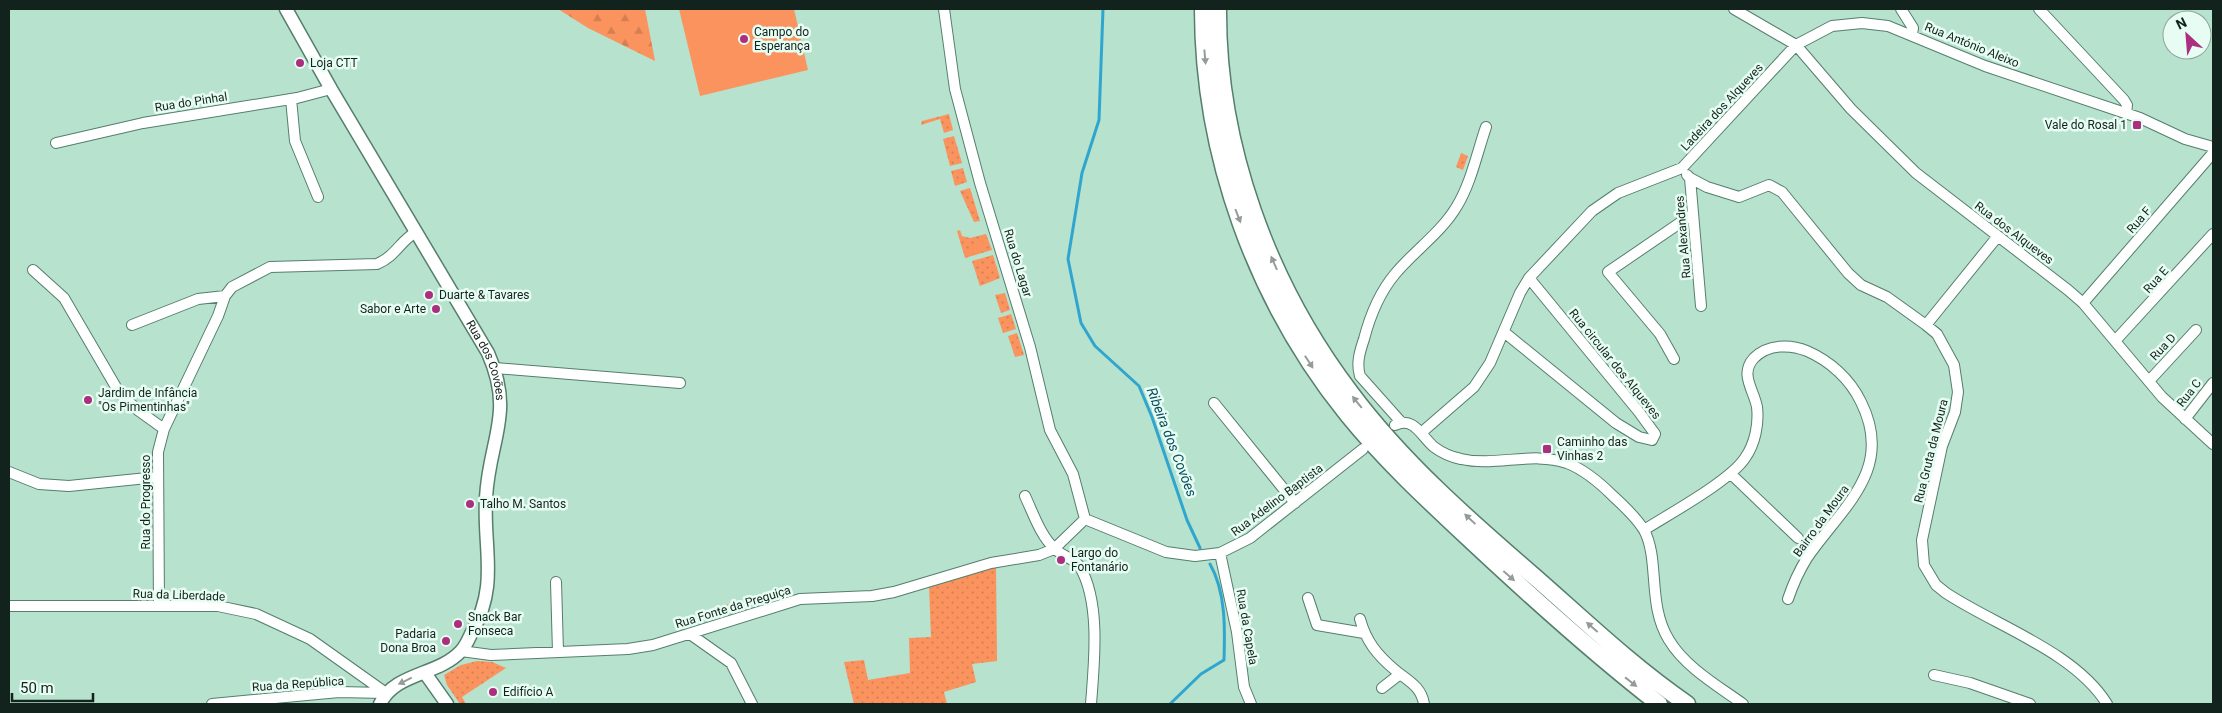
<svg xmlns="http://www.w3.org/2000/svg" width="2222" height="713" viewBox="0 0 2222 713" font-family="Roboto,sans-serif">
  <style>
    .grass { fill: url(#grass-dots) }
    .forest { fill: url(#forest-firs) }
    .park { fill: #fb935f }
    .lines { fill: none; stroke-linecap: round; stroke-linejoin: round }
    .stream { stroke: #30a6cf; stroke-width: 3 }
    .minor-casing { stroke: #557e6d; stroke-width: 12 }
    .tertiary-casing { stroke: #557e6d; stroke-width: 15 }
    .trunk-casing { stroke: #557e6d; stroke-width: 19 }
    .minor { stroke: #fff; stroke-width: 10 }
    .tertiary { stroke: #fff; stroke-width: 12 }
    .trunk { stroke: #fff; stroke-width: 16 }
    .oneway { fill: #949c99 }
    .poi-dot { fill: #ac2e7e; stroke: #e7fdf3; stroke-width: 2 }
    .labels { text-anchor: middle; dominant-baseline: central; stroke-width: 5; stroke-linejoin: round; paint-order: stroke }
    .poi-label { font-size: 12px; fill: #12221c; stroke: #e7fdf3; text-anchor: start }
    .street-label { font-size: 12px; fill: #12221c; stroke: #e7fdf3 }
    .water-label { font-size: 14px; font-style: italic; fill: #0a4c61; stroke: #e7fdf3 }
  </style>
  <defs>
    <pattern id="grass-dots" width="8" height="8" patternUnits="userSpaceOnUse" patternTransform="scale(1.25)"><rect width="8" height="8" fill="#fb935f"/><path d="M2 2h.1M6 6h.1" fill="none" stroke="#d67e52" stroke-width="1.8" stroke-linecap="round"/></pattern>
    <pattern id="forest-firs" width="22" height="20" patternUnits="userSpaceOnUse" patternTransform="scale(1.25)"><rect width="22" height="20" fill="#fb935f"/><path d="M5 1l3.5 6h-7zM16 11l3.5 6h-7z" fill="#d67e52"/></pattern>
  </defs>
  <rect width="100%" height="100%" fill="#b6e2ce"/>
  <path class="grass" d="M949 114 953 130 944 133 940 119 921 125 922 121Z
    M954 136 962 163 950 166 943 139Z
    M1461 153 1468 156 1463 170 1456 167Z
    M963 168 967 182 955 186 951 171Z
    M970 188 980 221 974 222 960 191Z
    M960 230 962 236 970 238 986 234 992 250 965 258 957 231Z
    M993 255 1000 278 980 286 972 261Z
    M1005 293 1010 310 1001 313 995 295Z
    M1011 314 1016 329 1003 333 998 318Z
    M1017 333 1024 355 1015 357 1008 336Z
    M996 567 997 661 972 664 976 682 944 692 947 704H854L844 662 864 660 868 680 910 673 909 638 931 637 929 586Z
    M729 604 732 611 711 619 708 611Z
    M477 661 492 662 506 668 462 697 466 704H460L447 685 444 675 461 665Z"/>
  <path class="forest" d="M558 9H645L655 61 588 28Z"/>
  <path class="park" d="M679 9H794L808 70 700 96Z
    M983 241 985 249 971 254 969 245Z"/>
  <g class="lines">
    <path class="stream" d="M1103 9 1099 120 1082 173 1068 259 1081 323 1095 346 1139 386 1152 417 1187 520 1200 548
      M1170 704 1201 674 1224 660C1225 629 1226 592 1210 564"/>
    <defs>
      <path id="minor" d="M944 9 955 89 980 183 1030 347 1050 430 1073 474 1085 519
        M1734 9 1796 45 1851 109 1916 173 2068 290 2083 303 2162 397 2213 444
        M1901 9 1913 28 1912 34
        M2039 9 2124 100 2127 105 2126 114
        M291 99 295 141 318 197
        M56 143 143 123 297 98 331 89
        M1687 175 1690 178 1701 306
        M1690 178 1707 187 1739 197 1769 185 1782 192 1848 273 1861 285 1887 297 1926 325 1937 334 1954 365 1958 392 1955 412 1942 446 1922 540 1924 565 1936 585 1946 593C1996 626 2075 652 2107 704
        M33 270 64 298 120 394 139 411 164 429
        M2083 303 2213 153
        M132 325 198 299 225 296
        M1926 325 1998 236
        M1504 332 1616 423 1639 437 1652 440 1655 434 1639 412 1529 278
        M2115 341 2213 234
        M1674 359 1660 334 1608 272 1693 214
        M495 368 680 383
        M2149 381 2196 330
        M1214 403 1295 503
        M2185 419 2213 383
        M1401 422 1360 376C1356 363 1360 351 1364 339 1370 316 1380 292 1395 274 1415 250 1441 233 1457 206 1471 183 1477 153 1486 127
        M1395 425C1414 416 1421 436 1434 447 1442 453 1451 457 1461 459 1496 467 1532 451 1567 463 1585 470 1600 483 1613 496 1624 506 1636 517 1644 530 1660 560 1647 605 1669 640 1685 667 1718 686 1743 704
        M1421 433 1474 387 1490 363 1520 293 1529 278 1592 211 1618 193 1682 168 1796 45 1832 26 1862 23 1888 26 1985 66 2140 118 2185 139 2213 147
        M9 472 39 484 69 486 157 477
        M1731 474 1798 538
        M1025 496C1033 513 1041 537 1055 549 1062 556 1075 559 1080 567 1101 603 1094 664 1091 704
        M1085 519 1166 552 1195 556 1220 553 1250 538 1363 449
        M1644 530C1669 514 1730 481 1745 458 1755 444 1759 424 1757 407 1754 390 1739 374 1754 358 1768 344 1790 344 1807 351 1830 361 1850 379 1861 402 1895 470 1842 507 1807 558 1799 571 1793 584 1788 599
        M1220 553 1237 632 1244 687 1251 704
        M556 582 558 652
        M1308 598 1317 625 1364 633
        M9 606H218L256 614 310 639 386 693
        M159 606 158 452 164 429 218 316 225 296 232 287 270 267 377 264C397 255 399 242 416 232
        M1360 619C1366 641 1377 655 1395 670 1408 681 1421 686 1424 704
        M690 634 731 663 752 704
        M461 651 491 655 628 649 653 645 800 599 872 596 894 592 991 563 1039 555 1054 549 1085 519
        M1934 675 1970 683 2030 704
        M1382 688 1400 674
        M212 704 339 692 385 693"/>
      <g id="tertiary">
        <path id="s1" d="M286 9 331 89 488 353C515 414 489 439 486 498 483 548 499 585 472 632 469 638 466 646 461 651 438 676 395 672 380 704"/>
        <path d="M425 673 447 704"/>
      </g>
      <path id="trunk" d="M1203 9C1203 155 1256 301 1348 415 1387 463 1433 505 1479 548 1537 602 1597 656 1659 704
        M1218 9C1217 145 1268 284 1350 392 1402 462 1470 521 1536 578 1585 621 1633 667 1687 704"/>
    </defs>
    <use href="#minor" class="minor-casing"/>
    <use href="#tertiary" class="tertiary-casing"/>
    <use href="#trunk" class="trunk-casing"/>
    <use href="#minor" class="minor"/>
    <use href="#tertiary" class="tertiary"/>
    <use href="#trunk" class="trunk"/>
  </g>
  <defs><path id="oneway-solid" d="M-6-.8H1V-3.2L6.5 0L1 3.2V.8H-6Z" transform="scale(1.25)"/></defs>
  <g class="oneway">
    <use href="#oneway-solid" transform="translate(1205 57) rotate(85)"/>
    <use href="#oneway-solid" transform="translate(1238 216) rotate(69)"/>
    <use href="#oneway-solid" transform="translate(1274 263) rotate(-114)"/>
    <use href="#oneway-solid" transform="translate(1309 362) rotate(57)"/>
    <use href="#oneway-solid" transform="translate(1357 402) rotate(-129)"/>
    <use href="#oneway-solid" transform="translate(1470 519) rotate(-137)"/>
    <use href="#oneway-solid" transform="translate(1509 576) rotate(41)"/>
    <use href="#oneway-solid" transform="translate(1592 627) rotate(-139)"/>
    <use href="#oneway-solid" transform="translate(405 681) rotate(154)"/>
    <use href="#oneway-solid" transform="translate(1631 682) rotate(38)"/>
  </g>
  <g class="poi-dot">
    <circle cx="744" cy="39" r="5"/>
    <circle cx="300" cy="63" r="5"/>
    <rect x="2132" y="120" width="10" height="10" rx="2.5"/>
    <circle cx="429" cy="295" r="5"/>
    <circle cx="436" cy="309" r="5"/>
    <circle cx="88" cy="400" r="5"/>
    <rect x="1542" y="444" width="10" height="10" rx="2.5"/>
    <circle cx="470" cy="504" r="5"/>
    <circle cx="1061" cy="560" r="5"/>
    <circle cx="458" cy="624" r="5"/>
    <circle cx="446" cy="641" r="5"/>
    <circle cx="493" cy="692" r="5"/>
  </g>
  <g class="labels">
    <g class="poi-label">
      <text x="754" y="32">Campo do<tspan x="754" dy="14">Esperança</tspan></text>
      <text x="310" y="63">Loja CTT</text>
      <text x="2127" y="125" text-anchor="end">Vale do Rosal 1</text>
      <text x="439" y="295">Duarte &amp; Tavares</text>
      <text x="426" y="309" text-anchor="end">Sabor e Arte</text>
      <text x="98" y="393">Jardim de Infância<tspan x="98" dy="14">"Os Pimentinhas"</tspan></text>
      <text x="1557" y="442">Caminho das<tspan x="1557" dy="14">Vinhas 2</tspan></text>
      <text x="480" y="504">Talho M. Santos</text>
      <text x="1071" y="553">Largo do<tspan x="1071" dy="14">Fontanário</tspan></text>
      <text x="468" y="617">Snack Bar<tspan x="468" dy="14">Fonseca</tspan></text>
      <text x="436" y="634" text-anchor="end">Padaria<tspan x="436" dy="14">Dona Broa</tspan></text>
      <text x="503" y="692">Edifício A</text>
    </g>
    <g class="street-label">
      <text transform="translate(1972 45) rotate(22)">Rua António Aleixo</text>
      <text transform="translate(191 102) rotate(-9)">Rua do Pinhal</text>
      <text transform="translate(1722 107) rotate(-47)">Ladeira dos Alqueves</text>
      <text transform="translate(2139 220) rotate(-49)">Rua F</text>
      <text transform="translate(2014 233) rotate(37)">Rua dos Alqueves</text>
      <text transform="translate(1683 237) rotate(-95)">Rua Alexandres</text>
      <text transform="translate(1018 263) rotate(73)">Rua do Lagar</text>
      <text transform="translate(2156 280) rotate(-48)">Rua E</text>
      <text transform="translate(2163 347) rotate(-47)">Rua D</text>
      <text stroke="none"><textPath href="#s1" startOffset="405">Rua dos Covões</textPath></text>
      <text transform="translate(1615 364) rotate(51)">Rua circular dos Alqueves</text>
      <text transform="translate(2189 393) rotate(-52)">Rua C</text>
      <text transform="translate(1931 451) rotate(-76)">Rua Gruta da Moura</text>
      <text transform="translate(1277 500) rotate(-37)">Rua Adelino Baptista</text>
      <text transform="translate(146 502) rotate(-90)">Rua do Progresso</text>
      <text transform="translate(1821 521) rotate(-54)">Bairro da Moura</text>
      <text transform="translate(179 595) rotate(2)">Rua da Liberdade</text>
      <text transform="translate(733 607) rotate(-17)">Rua Fonte da Preguiça</text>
      <text transform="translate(1247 627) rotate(80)">Rua da Capela</text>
      <text transform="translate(298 684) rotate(-4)">Rua da República</text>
    </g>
    <g class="water-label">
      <text transform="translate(1172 442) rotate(69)">Ribeira dos Covões</text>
    </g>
  </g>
  <rect width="2222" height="713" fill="none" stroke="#12221c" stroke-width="20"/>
  <g transform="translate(2187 35) rotate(334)"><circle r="24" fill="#e7fdf3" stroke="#92a59d"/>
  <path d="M0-4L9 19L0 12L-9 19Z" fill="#ac2e7e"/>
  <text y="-8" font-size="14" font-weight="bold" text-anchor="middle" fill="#12221c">N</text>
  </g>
  <path d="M12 693v8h81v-8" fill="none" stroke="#12221c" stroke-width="2.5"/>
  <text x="20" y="693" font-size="15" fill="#12221c" stroke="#e7fdf3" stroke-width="4" paint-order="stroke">50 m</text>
</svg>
